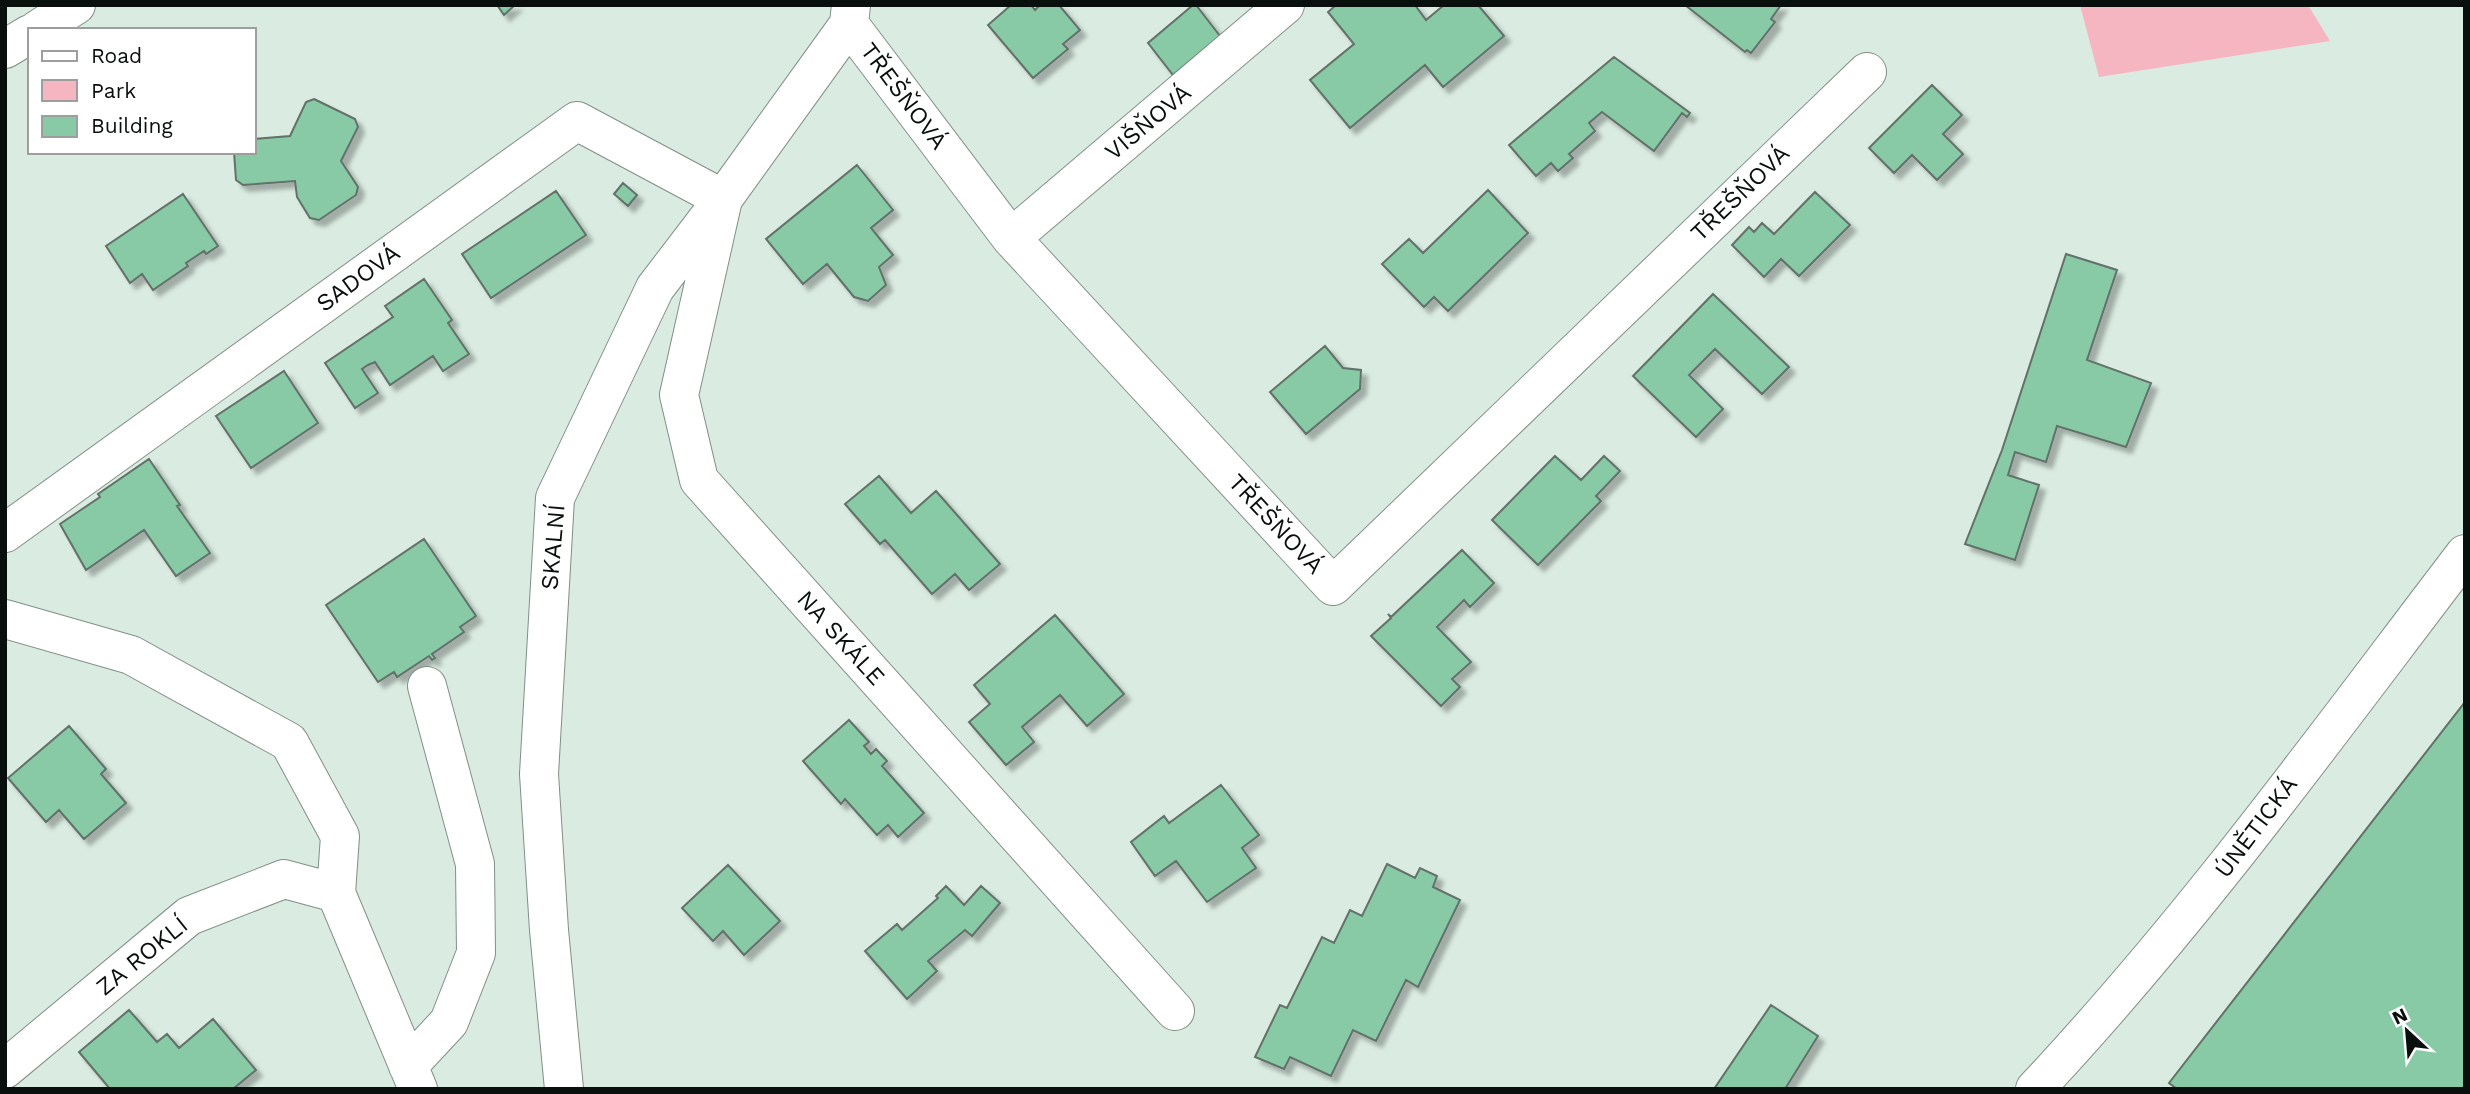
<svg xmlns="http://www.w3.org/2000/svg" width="2470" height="1094" viewBox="0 0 2470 1094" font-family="'Work Sans',sans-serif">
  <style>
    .green { fill: #f6b6c1 }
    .building { fill: #88c9a6; stroke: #627169; stroke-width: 2; filter: url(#shadow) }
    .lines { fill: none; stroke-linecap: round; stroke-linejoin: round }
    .street-casing { stroke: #819087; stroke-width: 40 }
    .street { stroke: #fff; stroke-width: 38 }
    .labels { text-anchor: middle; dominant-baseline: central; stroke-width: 5; stroke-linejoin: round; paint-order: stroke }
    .street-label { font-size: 24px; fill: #090f0c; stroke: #fff }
  </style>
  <defs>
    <filter id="shadow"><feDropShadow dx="6" dy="6" stdDeviation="2" flood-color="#0004"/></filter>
  </defs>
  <rect width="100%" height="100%" fill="#daebe1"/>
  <path class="green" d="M2080 5H2308L2330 41 2099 77Z"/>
  <path class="building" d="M497 5H515L504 15Z
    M1011 5H1031L1035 10 1040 5H1059L1080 30 1063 44 1068 49 1033 78 988 25Z
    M1193 5H1196L1220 36 1173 75 1148 43Z
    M1336 5H1415L1426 20 1444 5H1478L1504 36 1443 87 1425 65 1350 128 1310 80 1354 44 1328 12Z
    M1685 5H1781L1771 19 1775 22 1751 53 1747 50 1745 52Z
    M1614 57 1690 113 1687 117 1682 113 1654 151 1602 112 1589 123 1595 131 1569 154 1573 158 1558 171 1551 163 1536 176 1509 145Z
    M1932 85 1962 115 1943 134 1963 154 1937 180 1912 155 1894 173 1869 148Z
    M314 99 355 119 358 127 341 161 358 187 356 195 319 220 310 218 297 197 295 181 243 185 236 180 234 152H254V139L290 136 306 102Z
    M857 165 893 210 871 228 893 255 879 267 886 285 868 301 854 297 827 264 803 284 766 239Z
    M623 183 637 195 628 206 614 194Z
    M1488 190 1528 233 1448 311 1434 297 1424 307 1382 264 1409 239 1423 253Z
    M556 191 586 235 491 298 462 254Z
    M1815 192 1850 225 1799 276 1781 259 1764 277 1732 245 1749 227 1754 232 1762 223 1774 234Z
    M183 194 218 246 206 254 204 251 186 263 188 266 153 290 142 274 130 283 106 246Z
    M2066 254 2117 270 2087 360 2151 383 2126 447 2057 426 2046 462 2015 452 2008 475 2039 485 2015 560 1965 544 2002 450Z
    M424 279 452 320 448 323 469 354 443 371 433 356 390 385 375 362 368 365 362 369 378 393 355 408 325 363 393 317 385 306Z
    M1713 294 1789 367 1762 394 1715 349 1689 375 1723 409 1696 437 1633 376Z
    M1325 346 1343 368 1361 370 1360 389 1306 434 1270 392Z
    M284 371 318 423 251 468 216 416Z
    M1555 456 1581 480 1604 456 1620 471 1596 496 1601 501 1538 565 1492 520Z
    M149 459 180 505 177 506 210 553 176 576 144 530 86 570 60 524 100 497 98 494Z
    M879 476 911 513 936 491 1000 564 969 590 955 574 932 594 885 540 880 544 845 504Z
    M424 539 476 616 460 627 464 632 432 654 435 658 432 660 429 656 397 677 394 672 378 682 326 605Z
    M1462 550 1494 583 1470 607 1464 600 1437 627 1471 662 1452 679 1460 687 1441 706 1371 636 1391 618 1388 614 1391 617Z
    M1055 615 1124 694 1087 726 1060 695 1022 727 1034 742 1006 765 969 722 990 704 974 685Z
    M2465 702V1089H2177L2169 1083Z
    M849 720 869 742 864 746 871 754 876 749 887 761 882 766 924 813 898 837 888 825 877 835 845 799 841 804 803 761Z
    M69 726 106 769 101 774 126 803 84 839 59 810 46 822 8 778Z
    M1221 785 1259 835 1242 848 1256 868 1207 902 1176 861 1155 876 1131 842 1164 816 1169 823Z
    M1387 864 1415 878 1420 868 1437 876 1433 887 1460 900 1418 987 1406 980 1376 1041 1353 1030 1331 1076 1290 1057 1284 1069 1255 1057 1280 1005 1287 1008 1322 937 1334 943 1350 910 1362 916Z
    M728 865 780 921 744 955 723 931 713 941 682 908Z
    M946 886 964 905 981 886 1000 903 972 936 965 930 928 961 937 971 907 999 865 951 897 924 902 930 938 898 936 896Z
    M1771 1005 1818 1036 1785 1089H1714Z
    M129 1010 157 1042 167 1034 179 1048 213 1019 256 1070 233 1089H110L79 1052Z"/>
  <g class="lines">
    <defs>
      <path id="street" d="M849 24 1011 238 1333 586 1867 72
        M37 30 76 5
        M5 49 30 34
        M1011 238 1285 5
        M5 533 577 121 723 199 679 395 699 480 1175 1011
        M5 619 131 655 289 742 340 836 336 893
        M408 1066 449 1022 476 953 475 864 427 686
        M5 1069 189 916 284 879 336 893 418 1089
        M564 1089 549 930 539 774 555 498 655 288 723 199 849 24 851 5
        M2035 1089C2192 922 2326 736 2465 554"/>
    </defs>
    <use href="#street" class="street-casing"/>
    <use href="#street" class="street"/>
  </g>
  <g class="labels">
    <g class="street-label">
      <text transform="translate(904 96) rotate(53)">TŘEŠŇOVÁ</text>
      <text transform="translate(1148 122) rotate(-40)">VIŠŇOVÁ</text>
      <text transform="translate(1740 193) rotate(-44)">TŘEŠŇOVÁ</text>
      <text transform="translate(358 278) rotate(-36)">SADOVÁ</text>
      <text transform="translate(1276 524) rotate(47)">TŘEŠŇOVÁ</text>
      <text transform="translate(553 547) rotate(-85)">SKALNÍ</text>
      <text transform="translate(841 638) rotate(48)">NA SKÁLE</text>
      <text transform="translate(2256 827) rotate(-53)">ÚNĚTICKÁ</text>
      <text transform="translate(142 956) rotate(-39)">ZA ROKLÍ</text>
    </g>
  </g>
  <rect width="2470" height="1094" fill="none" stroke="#090f0c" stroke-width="14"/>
  <rect x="28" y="28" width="228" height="126" fill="#ffffff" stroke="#9d9f9e" stroke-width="2"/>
  <rect x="42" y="51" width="35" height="10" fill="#ffffff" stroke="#9d9f9e" stroke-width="2"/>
  <text x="91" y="63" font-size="21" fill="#090f0c">Road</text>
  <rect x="42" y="80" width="35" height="21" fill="#f6b6c1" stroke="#9d9f9e" stroke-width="2"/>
  <text x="91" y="98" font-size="21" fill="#090f0c">Park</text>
  <rect x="42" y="116" width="35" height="21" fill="#88c9a6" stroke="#9d9f9e" stroke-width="2"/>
  <text x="91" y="133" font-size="21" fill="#090f0c">Building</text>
  <g transform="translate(2407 1031) rotate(334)" stroke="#ffffff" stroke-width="5" paint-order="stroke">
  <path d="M0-5L12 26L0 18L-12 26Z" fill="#090f0c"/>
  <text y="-10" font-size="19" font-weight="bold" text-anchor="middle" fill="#090f0c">N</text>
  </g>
</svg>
